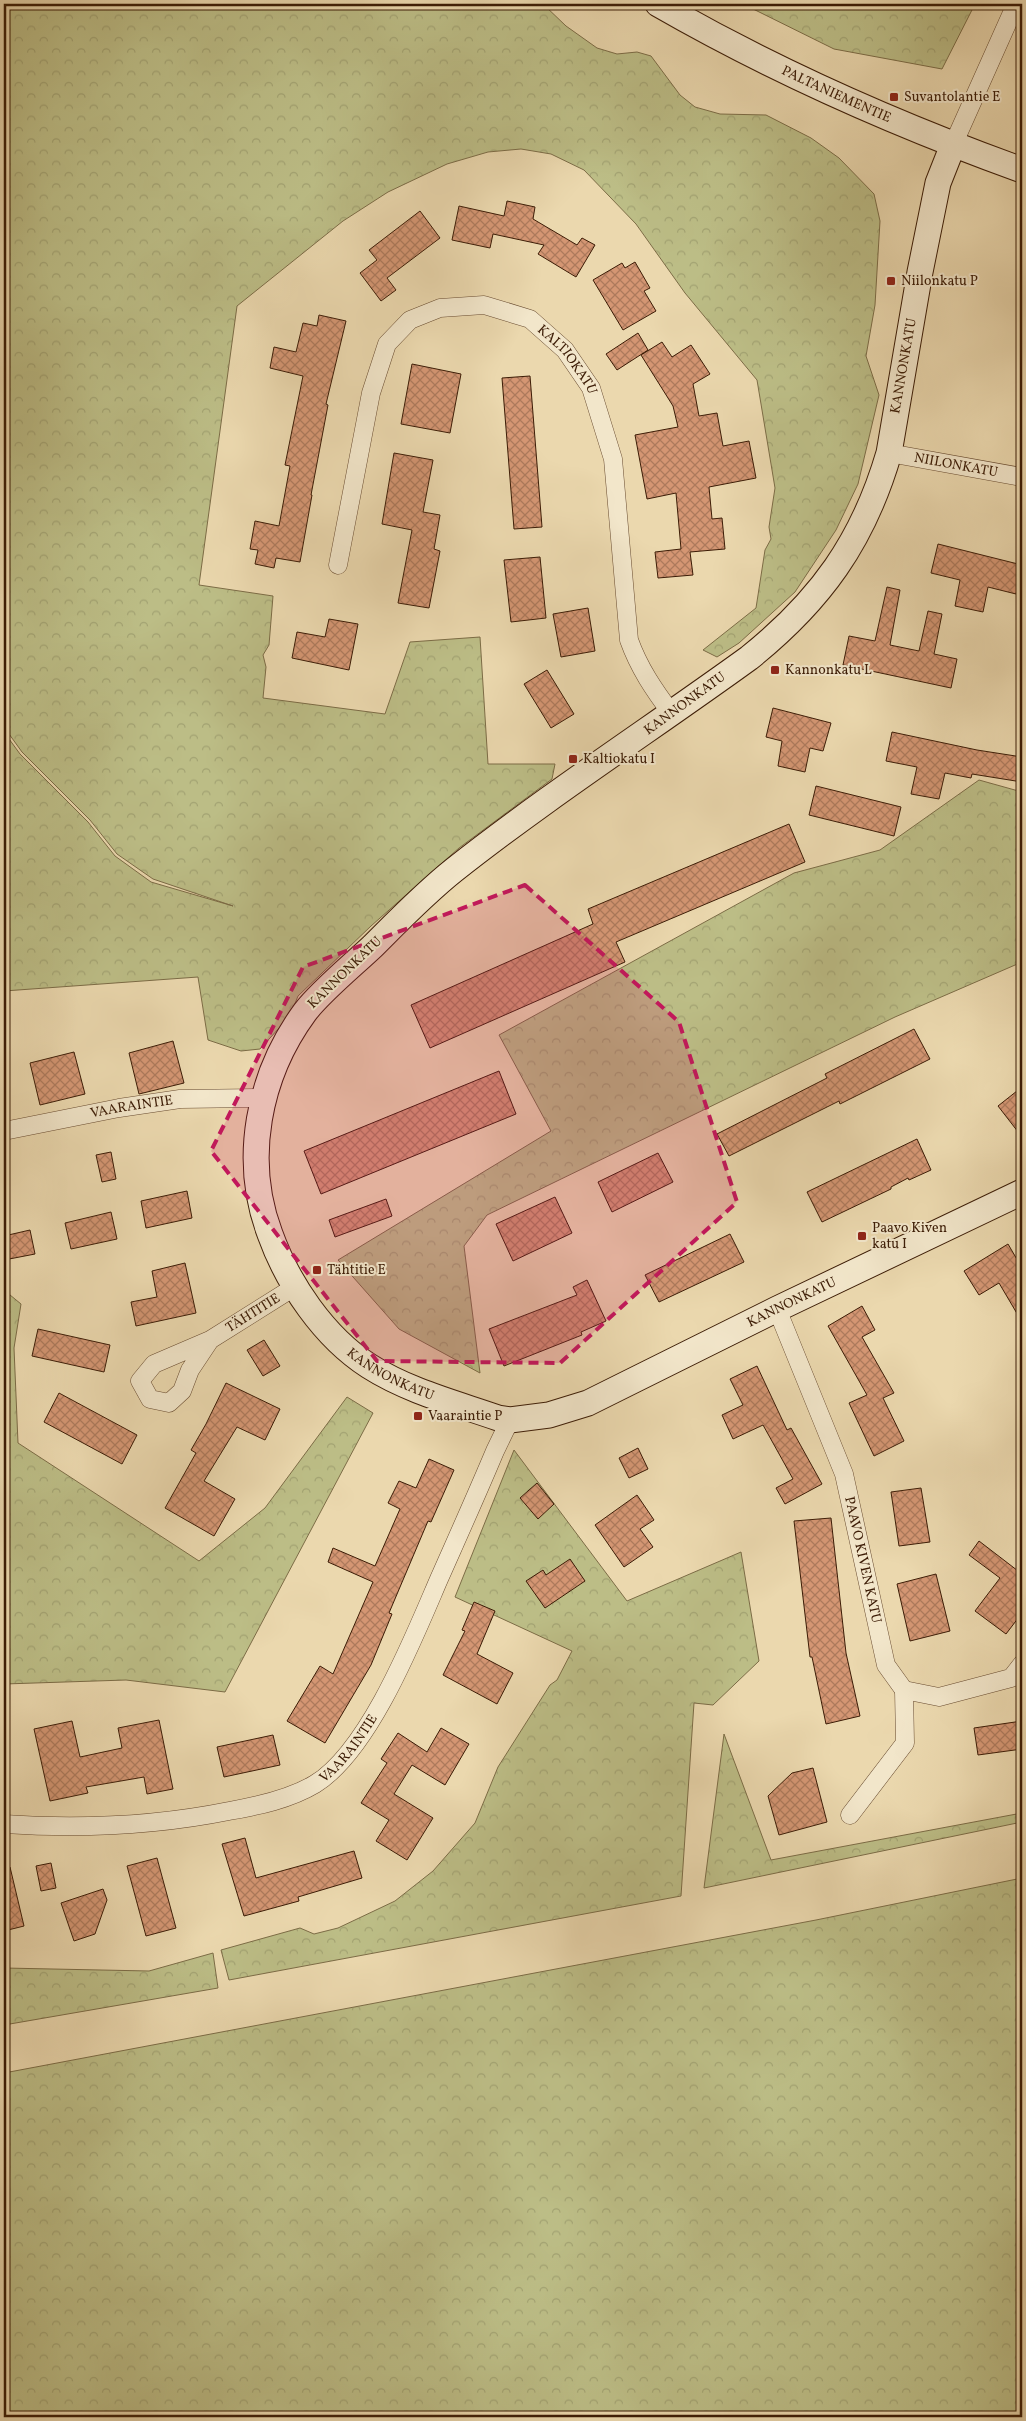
<svg xmlns="http://www.w3.org/2000/svg" width="1026" height="2421" viewBox="0 0 1026 2421" font-family="Vollkorn,serif">
  <style>
    .forest { fill: url(#forest-crowns); stroke: #7c6c46 }
    .building { fill: url(#building-cross-hatch); stroke: #3c1c06 }
    .lines { fill: none; stroke-linecap: round; stroke-linejoin: round }
    .street-casing { stroke: #684b30; stroke-width: 19 }
    .secondary-casing { stroke: #3c1c06; stroke-width: 27 }
    .street { stroke: #f2e6ca; stroke-width: 18 }
    .secondary { stroke: #f2e6ca; stroke-width: 25 }
    .marked { fill: #c2185b; fill-opacity: 0.2; stroke: #c2185b; stroke-width: 4; stroke-dasharray: 10 6; stroke-linejoin: round }
    .poi-dot { fill: #8f2418; stroke: #f2e6ca; stroke-width: 2 }
    .labels { text-anchor: middle; dominant-baseline: central; stroke-width: 4; stroke-linejoin: round; paint-order: stroke }
    .street-label { font-size: 14px; fill: #3c1c06; stroke: #f2e6ca }
    .poi-label { font-size: 14px; fill: #3c1c06; stroke: #f2e6ca; text-anchor: start }
  </style>
  <defs>
    <pattern id="forest-crowns" width="20" height="18" patternUnits="userSpaceOnUse" patternTransform="scale(1.25)"><rect width="20" height="18" fill="#bcbd86"/><path d="M2 6a3 3 0 1 1 6 0M12 15a3 3 0 1 1 6 0" fill="none" stroke="#a2a272"/></pattern>
    <pattern id="building-cross-hatch" width="8" height="8" patternUnits="userSpaceOnUse" patternTransform="scale(1.25)"><rect width="8" height="8" fill="#d49673"/><path d="M0 0l8 8M0 8l8-8" fill="none" stroke="#ad7a5c"/></pattern>
  </defs>
  <rect width="100%" height="100%" fill="#ebd8ae"/>
  <filter id="stains"><feTurbulence type="fractalNoise" baseFrequency=".004" numOctaves="4"/><feColorMatrix values="0 0 0 0 .2 0 0 0 0 .09 0 0 0 0 .02 0 0 0 .5 -.17"/></filter>
  <radialGradient id="worn" r=".72"><stop offset=".6" stop-color="#630" stop-opacity="0"/><stop offset="1" stop-color="#630" stop-opacity=".3"/></radialGradient>
  <path class="forest" d="M4 4H543L566 26 597 48 617 54 637 52 651 56 680 95 695 107 720 114 766 115 811 138 839 158 874 194 880 221 875 305 866 356 879 395 858 484 836 530 795 592 739 643 717 657 703 650 756 608 765 550 771 539 769 527 775 488 757 380 685 293 636 224 584 170 551 154 521 149 488 152 447 164 388 192 343 221 237 306 199 585 273 596 269 645 263 655 266 667 263 698 385 714 410 642 480 637 488 764H555L552 779 459 848 371 926 298 996 290 1016 260 1049 241 1051 208 1040 198 977 4 991V732L20 754 88 822 115 856 151 882 233 906 153 879 117 854 90 820 22 752 4 727Z
    M743 4H975L942 69 834 49Z
    M979 780 1022 792V962L895 1017 487 1215 464 1246 480 1373 399 1329 338 1260 551 1131 499 1035 794 873 880 850Z
    M4 1290 21 1304 14 1348 18 1443 199 1561 265 1508 347 1397 373 1413 225 1692 126 1680 4 1684Z
    M514 1450 627 1601 741 1552 759 1661 713 1705 694 1703 681 1896 229 1980 221 1950 300 1928 314 1934 338 1928 395 1901 433 1871 475 1823 498 1767 550 1685 557 1680 572 1651 455 1597Z
    M724 1734 771 1860 1022 1813V1822L704 1888Z
    M1022 1878V2417H4V2073L816 1920Z
    M213 1953 218 1988 4 2025V1968L149 1971Z"/>
  <path class="building" d="M507 201 535 207 533 219 577 245 582 238 595 245 576 277 538 254 544 245 493 234 490 248 452 240 459 206 504 216Z
    M420 211 440 238 387 278 396 290 381 301 360 273 377 260 369 250Z
    M635 262 650 288 644 291 656 311 623 330 593 280 622 263 625 268Z
    M319 315 346 321 326 404 328 405 311 495H312L300 562 276 558 274 568 255 564 258 550 250 549 255 521 279 526 290 466 285 465 303 376 270 368 274 347 296 352 303 323 317 326Z
    M638 333 648 350 617 370 606 354Z
    M662 342 672 357 691 345 710 374 693 384 699 416 717 413 723 446 749 441 756 478 709 487 712 519 722 518 725 549 690 552 693 575 658 578 655 552 681 549 676 493 647 499 635 435 678 427 673 406 641 355Z
    M412 364 461 374 450 433 401 424Z
    M530 376 542 527 514 529 502 378Z
    M394 453 433 460 423 512 440 515 434 549 440 551 429 608 398 603 412 530 382 524Z
    M938 544 1022 565 1016 594 988 587 983 612 955 606 960 580 931 573Z
    M540 557 546 618 511 622 504 560Z
    M887 587 900 590 890 645 919 651 928 611 942 614 934 654 957 659 951 688 843 665 849 636 875 641Z
    M588 608 595 651 561 657 553 614Z
    M329 619 358 624 349 670 292 658 297 632 325 637Z
    M547 670 574 714 551 728 524 684Z
    M773 708 831 723 823 751 810 748 805 772 778 766 782 741 766 737Z
    M892 732 977 750 1022 757V782L972 774 971 778 945 773 939 799 911 794 917 767 886 761Z
    M816 786 901 807 894 836 809 815Z
    M789 824 805 862 616 942 625 962 430 1048 411 1005 593 924 588 909Z
    M914 1029 930 1059 840 1104 839 1101 729 1156 717 1134 827 1078 825 1074Z
    M173 1041 184 1083 139 1094 129 1053Z
    M74 1052 85 1094 40 1105 30 1063Z
    M499 1071 516 1114 321 1194 304 1151Z
    M1022 1087V1137L998 1106Z
    M917 1139 931 1170 909 1180 908 1178 891 1187V1189L822 1222 807 1192Z
    M111 1152 116 1179 102 1182 96 1155Z
    M658 1153 673 1182 612 1212 598 1182Z
    M187 1191 192 1218 146 1228 141 1201Z
    M555 1197 572 1233 513 1261 496 1224Z
    M386 1199 392 1216 335 1237 329 1220Z
    M111 1212 117 1239 71 1249 65 1223Z
    M30 1230 35 1254 4 1260V1236Z
    M730 1234 744 1262 659 1302 645 1275Z
    M1008 1244 1022 1268V1322L999 1283 979 1295 964 1271Z
    M185 1263 196 1313 136 1326 131 1302 157 1297 152 1271Z
    M587 1280 606 1321 581 1332 582 1335 504 1366 489 1329 577 1295 573 1287Z
    M862 1306 875 1330 862 1337 894 1393 883 1398 904 1441 874 1456 849 1403 867 1395 828 1326Z
    M38 1329 110 1345 104 1372 32 1356Z
    M264 1340 280 1366 263 1376 247 1350Z
    M757 1366 787 1430 791 1428 822 1484 785 1504 776 1488 793 1479 763 1425 733 1439 722 1415 743 1405 730 1379Z
    M226 1383 280 1409 265 1440 237 1427 204 1481 235 1499 214 1536 165 1508 196 1453 191 1450 206 1424Z
    M59 1393 137 1435 122 1464 44 1422Z
    M638 1448 648 1469 629 1478 619 1458Z
    M429 1459 454 1470 431 1522 428 1521 389 1613 392 1614 371 1665 325 1743 287 1721 320 1666 333 1674 373 1582 328 1562 333 1548 375 1566 400 1509 388 1503 399 1481 416 1488Z
    M537 1483 554 1504 538 1519 520 1498Z
    M921 1488 930 1542 899 1546 891 1492Z
    M637 1495 654 1520 640 1529 653 1547 624 1567 595 1525Z
    M831 1518 846 1653 860 1716 826 1724 812 1657H810L794 1521Z
    M979 1541 1022 1574V1613L1006 1634 975 1611 1000 1578 969 1555Z
    M570 1559 585 1581 545 1608 526 1581 543 1570 546 1575Z
    M936 1574 950 1631 910 1641 897 1584Z
    M474 1602 495 1611 477 1654 513 1673 497 1704 443 1675 465 1631 462 1630Z
    M159 1720 173 1789 147 1794 144 1777 86 1787 88 1793 50 1801 34 1729 72 1721 80 1757 122 1748 118 1728Z
    M1022 1721V1749L978 1755 974 1728Z
    M441 1728 469 1744 445 1785 412 1765 394 1794 433 1818 407 1860 376 1841 389 1820 361 1803 387 1763 381 1759 398 1733 427 1752Z
    M273 1735 280 1765 224 1777 217 1747Z
    M813 1768 827 1822 779 1835 768 1796 792 1773Z
    M245 1838 256 1878 354 1851 362 1878 298 1897 299 1901 244 1916 222 1844Z
    M157 1858 176 1928 146 1936 127 1866Z
    M51 1863 56 1888 41 1891 36 1866Z
    M10 1867 24 1926 4 1931V1868Z
    M103 1889 107 1900 95 1934 74 1941 61 1903Z"/>
  <g class="lines">
    <defs>
      <g id="street">
        <path d="M953 145 1016 4"/>
        <path id="s1" d="M889 453 1022 477"/>
        <path id="s2" d="M338 565 371 393 387 344 410 320 440 308 484 305 530 319 565 350 591 388 613 459 629 640C639 668 654 690 672 714"/>
        <path id="s3" d="M4 1131 119 1108 180 1099 262 1098"/>
        <path id="s4" d="M777 1309 844 1474 886 1665 904 1690 939 1697 1011 1678 1022 1664"/>
        <path id="s5" d="M210 1340 190 1370 182 1391 169 1403 150 1399 140 1381 154 1364 210 1340 296 1286"/>
        <path d="M850 1815 905 1743 904 1690"/>
        <path id="s6" d="M4 1824C80 1829 155 1826 229 1811 258 1806 290 1799 315 1784 369 1751 414 1637 439 1579 458 1536 477 1494 495 1451L510 1420"/>
      </g>
      <g id="secondary">
        <path id="s7" d="M658 4C773 70 897 125 1022 170"/>
        <path id="s8" d="M953 145 938 183 920 272 889 453C863 542 820 601 749 658 651 729 549 795 454 870 425 893 399 920 373 946 353 965 321 991 305 1012 258 1076 242 1160 270 1234 288 1284 324 1337 369 1366 408 1391 455 1403 498 1418L510 1420 549 1415 588 1403 777 1309 1022 1192"/>
      </g>
    </defs>
    <use href="#street" class="street-casing"/>
    <use href="#secondary" class="secondary-casing"/>
    <use href="#street" class="street"/>
    <use href="#secondary" class="secondary"/>
  </g>
  <path class="marked" d="M525 885 679 1022 737 1202 560 1363 377 1361 211 1151 303 967Z"/>
  <g class="poi-dot">
    <rect x="889" y="92" width="10" height="10" rx="2.5"/>
    <rect x="886" y="276" width="10" height="10" rx="2.5"/>
    <rect x="770" y="665" width="10" height="10" rx="2.5"/>
    <rect x="568" y="754" width="10" height="10" rx="2.5"/>
    <rect x="857" y="1231" width="10" height="10" rx="2.5"/>
    <rect x="312" y="1265" width="10" height="10" rx="2.5"/>
    <rect x="413" y="1411" width="10" height="10" rx="2.5"/>
  </g>
  <g class="labels">
    <g class="street-label">
      <text stroke="none"><textPath href="#s7" startOffset="200">PALTANIEMENTIE</textPath></text>
      <text stroke="none"><textPath href="#s2" startOffset="440">KALTIOKATU</textPath></text>
      <text transform="translate(904 366) rotate(-80)">KANNONKATU</text>
      <text stroke="none"><textPath href="#s1" startOffset="68">NIILONKATU</textPath></text>
      <text transform="translate(685 704) rotate(-36)">KANNONKATU</text>
      <text transform="translate(345 973) rotate(-44)">KANNONKATU</text>
      <text stroke="none"><textPath href="#s3" startOffset="130">VAARAINTIE</textPath></text>
      <text stroke="none"><textPath href="#s8" startOffset="1998">KANNONKATU</textPath></text>
      <text stroke="none"><textPath href="#s5" startOffset="250">TÄHTITIE</textPath></text>
      <text stroke="none"><textPath href="#s8" startOffset="1562">KANNONKATU</textPath></text>
      <text stroke="none"><textPath href="#s4" startOffset="266">PAAVO KIVEN KATU</textPath></text>
      <text stroke="none"><textPath href="#s6" startOffset="366">VAARAINTIE</textPath></text>
    </g>
    <g class="poi-label">
      <text x="904" y="97">Suvantolantie E</text>
      <text x="901" y="281">Niilonkatu P</text>
      <text x="785" y="670">Kannonkatu L</text>
      <text x="583" y="759">Kaltiokatu I</text>
      <text x="872" y="1228">Paavo Kiven<tspan x="872" dy="16">katu I</tspan></text>
      <text x="327" y="1270">Tähtitie E</text>
      <text x="428" y="1416">Vaaraintie P</text>
    </g>
  </g>
  <rect width="1026" height="2421" fill="none" stroke="#ebd8ae" stroke-width="20"/>
  <rect x="5" y="5" width="1016" height="2411" fill="none" stroke="#3c1c06" stroke-width="2.5"/>
  <rect x="10" y="10" width="1006" height="2401" fill="none" stroke="#3c1c06"/>
  <rect width="100%" height="100%" filter="url(#stains)"/>
  <rect width="100%" height="100%" fill="url(#worn)"/>
</svg>
